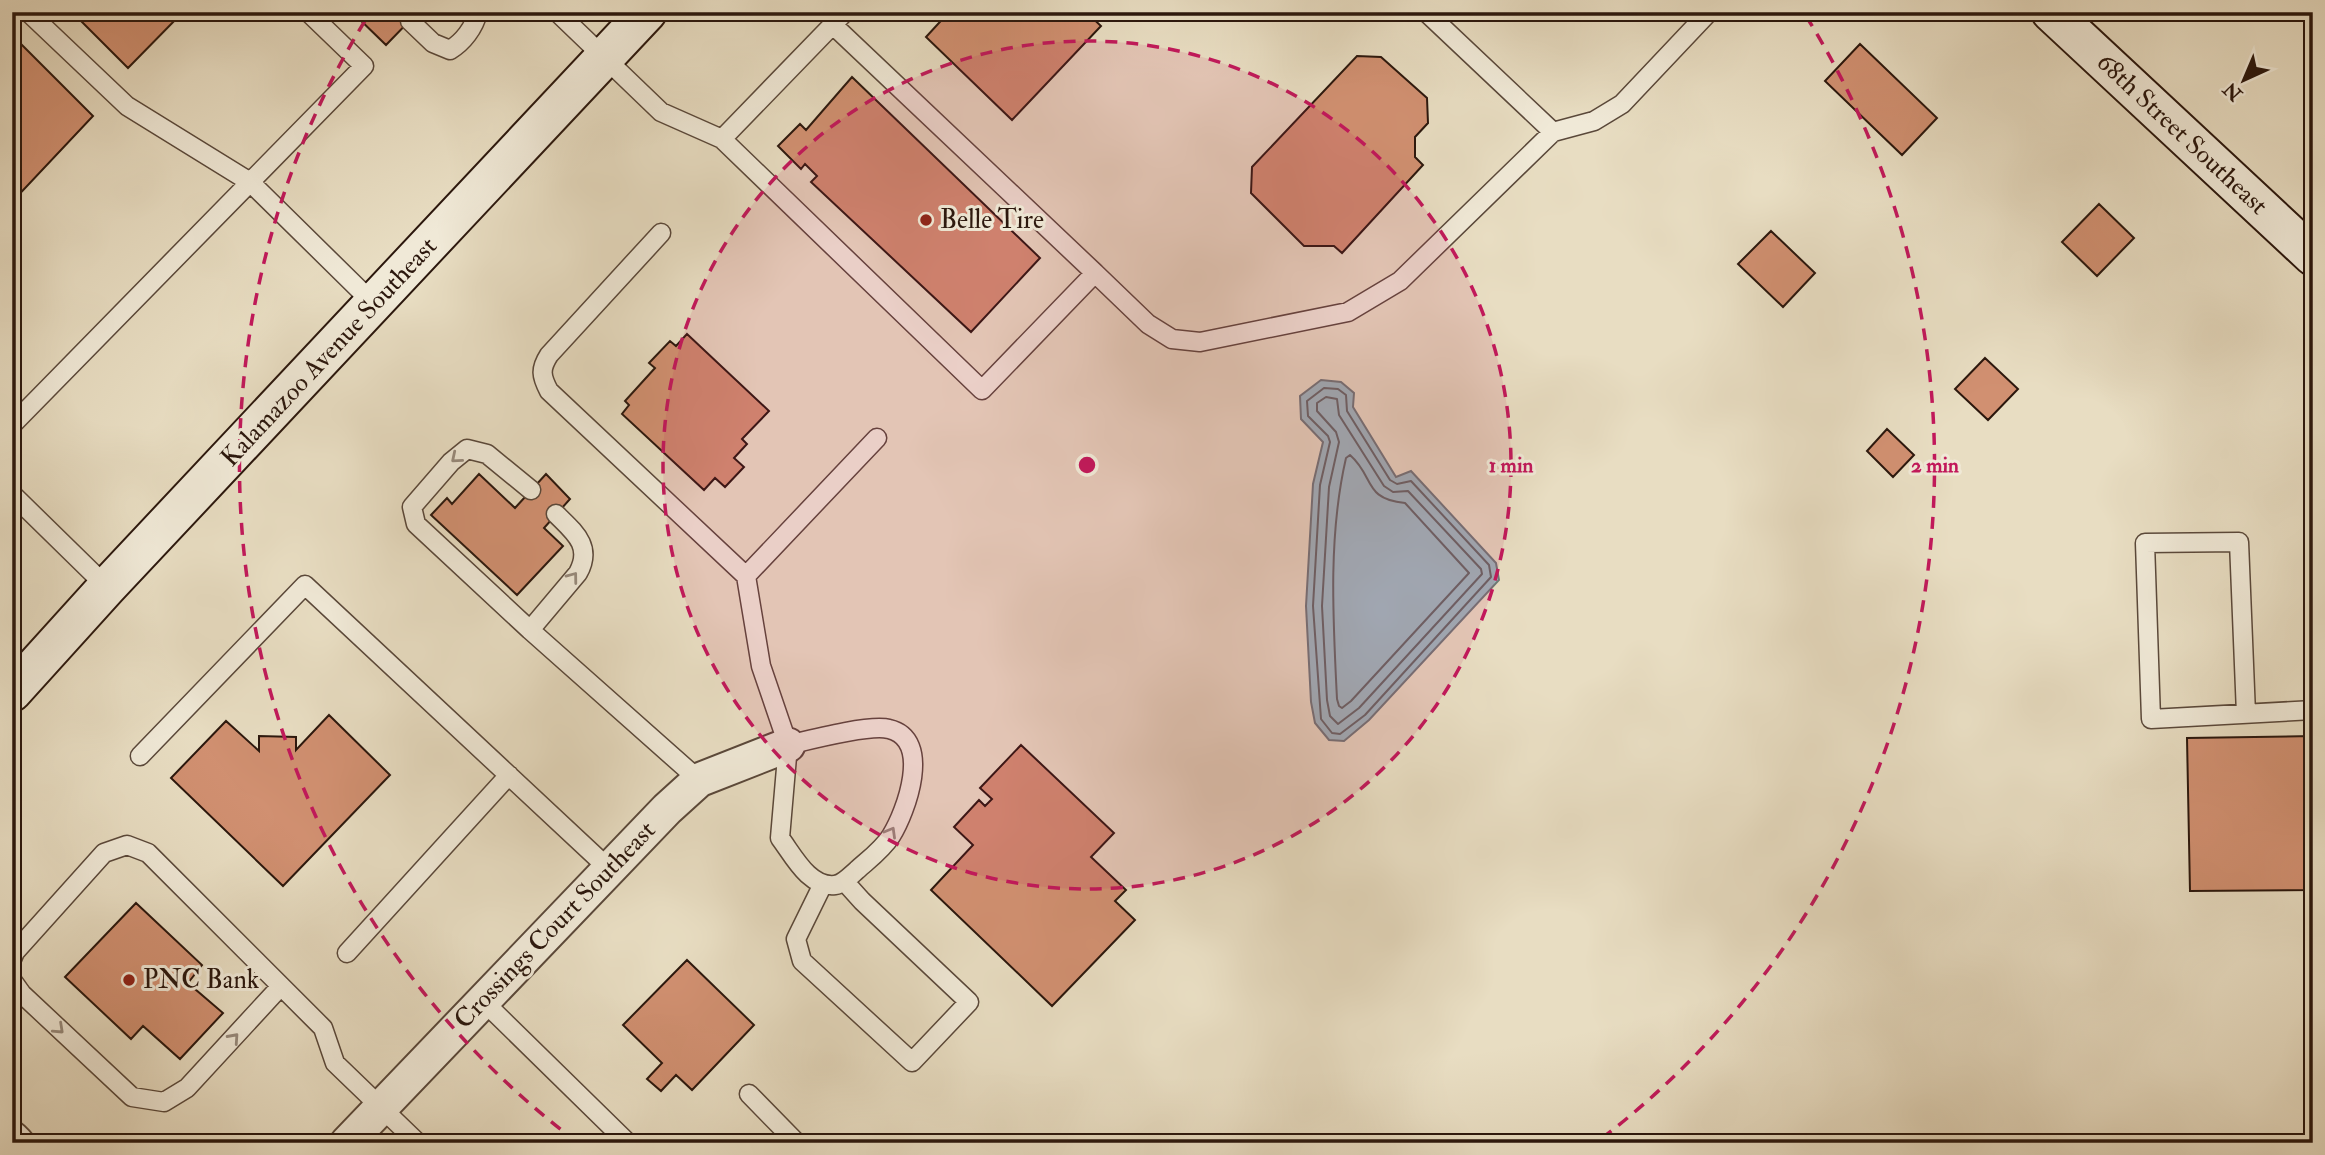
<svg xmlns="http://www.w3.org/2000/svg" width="2325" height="1155" viewBox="0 0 2325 1155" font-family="'IM FELL Double Pica',serif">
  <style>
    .water { fill: #9bbabd; stroke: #6e7977; stroke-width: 2 }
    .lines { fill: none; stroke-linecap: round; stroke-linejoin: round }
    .shore { stroke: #636865; stroke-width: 2 }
    .building { fill: #d19071; stroke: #2b170d; stroke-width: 2 }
    .lane-casing { stroke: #5a483a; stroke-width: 21 }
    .street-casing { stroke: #5a483a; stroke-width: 37 }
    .secondary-casing { stroke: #2b170d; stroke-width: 42 }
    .lane { stroke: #f0e9d7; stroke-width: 18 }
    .street { stroke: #f0e9d7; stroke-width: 33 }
    .secondary { stroke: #f0e9d7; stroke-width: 38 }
    .oneway { stroke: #978a7c }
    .ring { fill: none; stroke: #c2185b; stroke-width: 3.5; stroke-dasharray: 12 9 }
    .poi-dot { fill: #8f2418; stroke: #f0e9d7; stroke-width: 2.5 }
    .labels { text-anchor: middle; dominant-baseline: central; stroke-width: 6; stroke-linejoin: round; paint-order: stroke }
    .street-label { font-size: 26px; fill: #2b170d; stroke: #f0e9d7 }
    .poi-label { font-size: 26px; fill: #2b170d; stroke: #f0e9d7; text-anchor: start }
    .centre { fill: #c2185b; stroke: #f0e9d7; stroke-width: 3.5 }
    .ring-label { font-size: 21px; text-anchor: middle; font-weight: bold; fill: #c2185b; stroke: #f0e9d7; stroke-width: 6; stroke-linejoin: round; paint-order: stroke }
  </style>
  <rect width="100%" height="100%" fill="#e8ddc2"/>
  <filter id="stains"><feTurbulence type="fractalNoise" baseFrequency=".00286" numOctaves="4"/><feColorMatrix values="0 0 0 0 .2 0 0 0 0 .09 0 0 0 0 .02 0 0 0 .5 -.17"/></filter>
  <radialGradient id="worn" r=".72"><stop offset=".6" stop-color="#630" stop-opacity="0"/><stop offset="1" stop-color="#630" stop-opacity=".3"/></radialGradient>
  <path class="water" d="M1321 380 1341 382 1354 393 1353 407 1396 477 1411 471 1496 563 1499 580 1369 720 1344 741 1329 740 1315 723 1311 702 1306 606 1313 484 1323 442 1301 419 1300 396Z"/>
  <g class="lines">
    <path class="shore" d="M1324 388 1338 389 1346 395 1347 411 1390 480 1397 484 1411 481 1489 565 1491 577 1365 715 1340 734 1332 733 1321 719 1313 606 1320 485 1330 442 1328 436 1308 416 1307 401Z
      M1326 397 1337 399 1339 415 1384 486 1393 492 1408 491 1481 569 1482 574 1359 708 1338 724 1330 716 1327 700 1322 606 1329 487 1339 442 1336 432 1317 411V403Z
      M1350 455C1375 477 1363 499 1405 503L1469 573 1351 701 1342 708 1339 706 1337 699C1333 619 1328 536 1346 458Z"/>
  </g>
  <path class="building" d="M72 12H183L128 68Z
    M352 12H418L386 45Z
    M949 12H1086L1101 26 1012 120 926 37Z
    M12 35 93 116 12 202Z
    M1860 44 1937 118 1902 155 1825 81Z
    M1357 56 1381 57 1427 98 1428 123 1415 137V157L1423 165 1342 253 1334 246H1304L1251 193 1252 167Z
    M852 77 1040 258 971 332 811 182 817 176 805 164 801 169 778 146 800 124 806 130Z
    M2099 204 2134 238 2097 276 2062 242Z
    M1771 231 1815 273 1783 307 1738 264Z
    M687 334 769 411 742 439 747 444 734 458 744 467 725 487 715 478 704 490 622 414 629 405 625 401 655 368 649 363 670 341 676 346Z
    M1985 358 2018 389 1988 420 1955 389Z
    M1887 429 1914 455 1893 477 1867 451Z
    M479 474 515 508 546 474 570 499 544 528 563 546 517 595 431 515 447 498 452 504Z
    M329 715 390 775 283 886 171 778 226 721 259 751V736L296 737V750Z
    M2313 736V890L2190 891 2187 738Z
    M1021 745 1114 833 1091 857 1126 890 1115 901 1135 920 1052 1006 931 890 973 845 954 827 979 800 985 806 992 799 980 788Z
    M136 903 202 965 188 983 223 1013 180 1059 143 1026 131 1039 65 977Z
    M687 960 754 1025 692 1090 676 1075 661 1091 647 1079 662 1063 623 1025Z"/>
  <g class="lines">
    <defs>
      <path id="lane" d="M28 12 127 106 250 182 374 304
        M557 12 661 112 722 139 982 390 1095 273 1148 324 1172 339 1200 342 1348 312 1400 281 1553 132 1594 121 1622 104 1709 12
        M1426 12 1553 132
        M410 21 433 43 450 50C463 42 474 28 478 12
        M833 25 1095 273
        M722 139 845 12
        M661 233 549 355C540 369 541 376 549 391L746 576
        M12 425 364 66 308 12
        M531 490 487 454 467 449 451 462 412 507 416 524 530 630 699 780
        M12 494 107 587
        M530 630 578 573C593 546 574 532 556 514
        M2246 714 2239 542 2145 543 2151 719 2313 710
        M788 745C809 740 870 724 889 729 933 739 906 812 891 836 882 850 868 860 857 870 850 876 843 884 835 885 809 888 793 855 780 838L788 745 761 666 746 576 877 438
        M140 756 305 585 608 868
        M823 884 796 939 802 961 912 1062 969 1002 862 901 844 881
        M347 953 509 775
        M12 959 15 952 104 853 127 845 148 853 323 1028 335 1063 418 1143
        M12 980 22 994 132 1097 164 1102 187 1088 281 986
        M482 1000 628 1143
        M749 1094 797 1143"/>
      <path id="street" d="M12 1138 17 1143
        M347 1143 667 809 699 780 788 745"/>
      <path id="secondary" d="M2051 12 2313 256
        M12 692 107 587 647 12"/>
    </defs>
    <use href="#lane" class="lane-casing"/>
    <use href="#street" class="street-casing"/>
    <use href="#secondary" class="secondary-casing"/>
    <use href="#lane" class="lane"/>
    <use href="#street" class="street"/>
    <use href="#secondary" class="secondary"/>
  </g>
  <defs><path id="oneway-chevron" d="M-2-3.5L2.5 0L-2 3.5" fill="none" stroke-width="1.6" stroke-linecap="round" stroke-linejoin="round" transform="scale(1.75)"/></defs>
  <g class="oneway">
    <use href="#oneway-chevron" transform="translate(456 458) rotate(140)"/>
    <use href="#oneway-chevron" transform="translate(573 577) rotate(-53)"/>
    <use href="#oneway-chevron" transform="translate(891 832) rotate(-60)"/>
    <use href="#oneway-chevron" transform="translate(59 1029) rotate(43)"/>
    <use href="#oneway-chevron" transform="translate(234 1038) rotate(-48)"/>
  </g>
  <circle cx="1087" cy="465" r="424" fill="#c2185b" fill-opacity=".12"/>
  <g class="ring">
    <circle cx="1087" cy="465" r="424"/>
    <path d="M577 1142A848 848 0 0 1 368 16M1806 16A848 848 0 0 1 1597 1142"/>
  </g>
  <g class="poi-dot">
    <circle cx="926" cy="220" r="7"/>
    <circle cx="129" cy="980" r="7"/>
  </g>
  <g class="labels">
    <g class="street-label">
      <text transform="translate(2182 134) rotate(43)">68th Street Southeast</text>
      <text transform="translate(329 352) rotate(-47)">Kalamazoo Avenue Southeast</text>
      <text transform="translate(555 925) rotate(-46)">Crossings Court Southeast</text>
    </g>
    <g class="poi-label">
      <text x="940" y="220">Belle Tire</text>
      <text x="143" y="980">PNC Bank</text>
    </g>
  </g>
  <circle cx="1087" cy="465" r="10" class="centre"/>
  <g class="ring-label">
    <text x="1511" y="472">1 min</text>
    <text x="1935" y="472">2 min</text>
  </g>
  <rect width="2325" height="1155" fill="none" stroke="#e8ddc2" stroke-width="42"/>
  <rect x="14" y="14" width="2297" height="1127" fill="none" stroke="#2b170d" stroke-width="3.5"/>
  <rect x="21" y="21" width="2283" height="1113" fill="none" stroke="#2b170d" stroke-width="2"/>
  <g transform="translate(2244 80) rotate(224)" stroke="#f0e9d7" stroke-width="5" paint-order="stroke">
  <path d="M0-5L12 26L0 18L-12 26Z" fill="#2b170d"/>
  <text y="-10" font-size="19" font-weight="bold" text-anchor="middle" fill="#2b170d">N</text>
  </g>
  <rect width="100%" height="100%" filter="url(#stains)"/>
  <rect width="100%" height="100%" fill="url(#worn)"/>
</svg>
